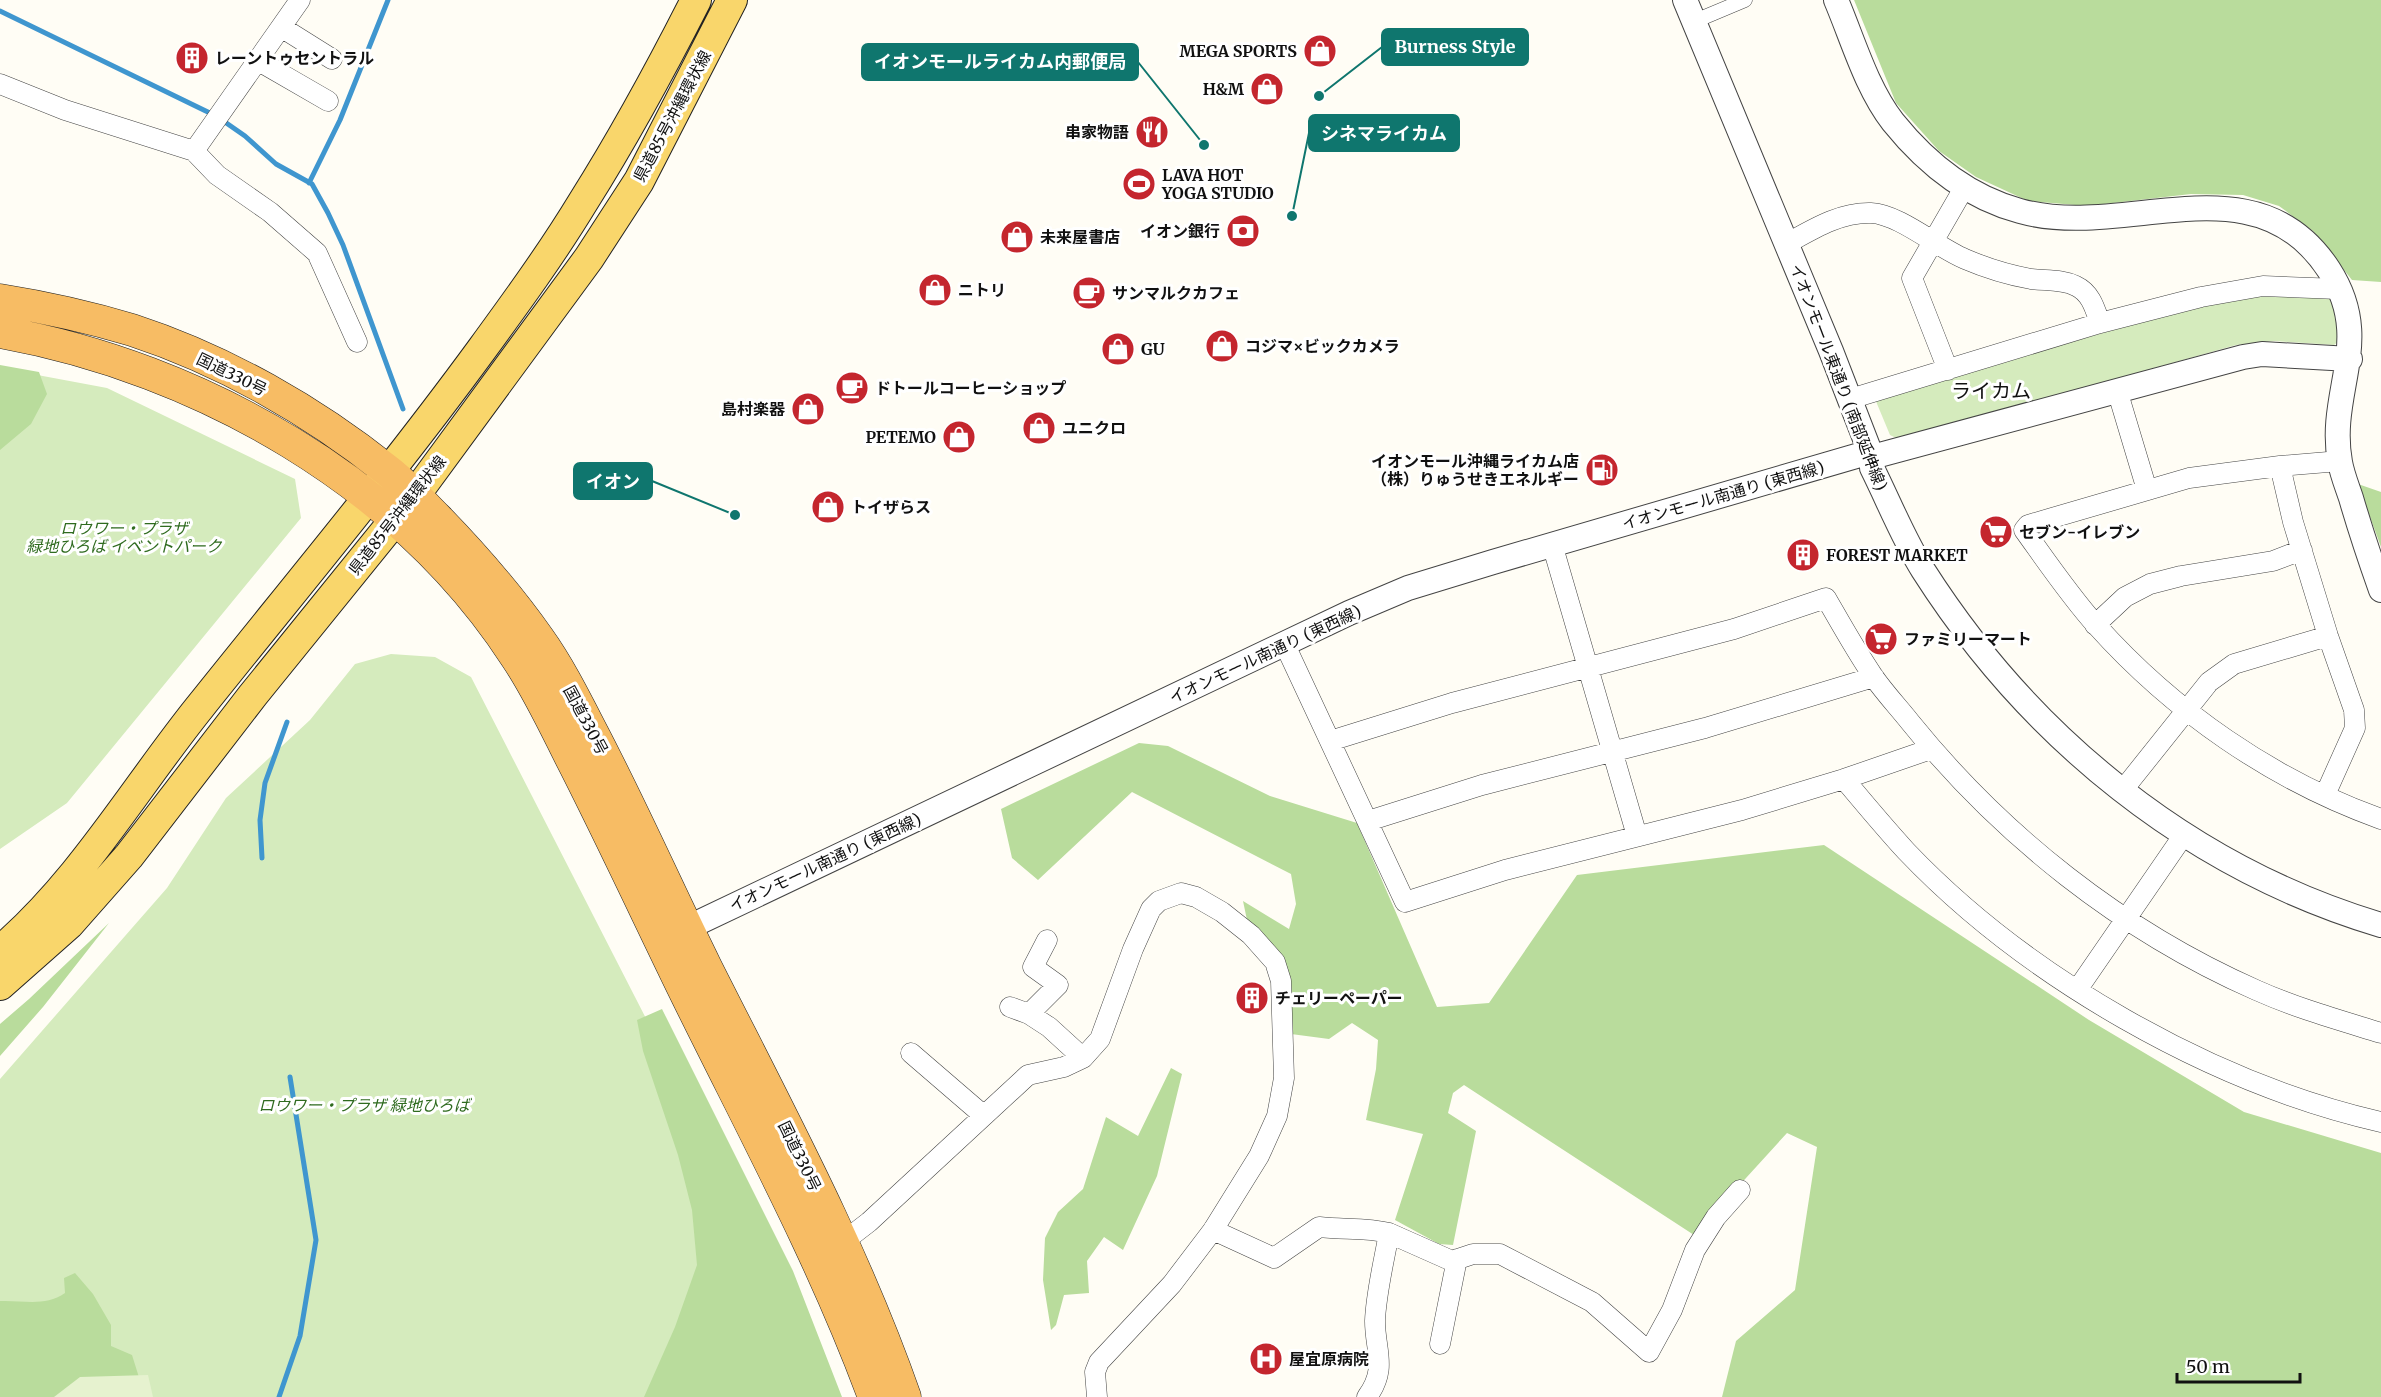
<svg xmlns="http://www.w3.org/2000/svg" width="2381" height="1397" viewBox="0 0 2381 1397" font-family="Merriweather,'Noto Sans JP',serif">
  <style>
    .green { fill: #d5ebbd }
    .forest { fill: #b9dc9c }
    .pitch { fill: #e6f2cf }
    .lines { fill: none; stroke-linecap: round; stroke-linejoin: round }
    .stream { stroke: #3f96cf; stroke-width: 5 }
    .pedestrian-casing { stroke: #444; stroke-width: 15 }
    .minor-casing { stroke: #444; stroke-width: 21 }
    .tertiary-casing { stroke: #444; stroke-width: 26 }
    .primary-casing { stroke: #222; stroke-width: 32 }
    .trunk-casing { stroke: #222; stroke-width: 33 }
    .pedestrian { stroke: #fff; stroke-width: 14 }
    .minor { stroke: #fff; stroke-width: 20 }
    .tertiary { stroke: #fff; stroke-width: 24 }
    .primary { stroke: #f9d66b; stroke-width: 30 }
    .trunk { stroke: #f7bc64; stroke-width: 32 }
    .labels { text-anchor: middle; dominant-baseline: central; stroke-width: 6; stroke-linejoin: round; paint-order: stroke }
    .poi-label { font-size: 16px; font-weight: bold; fill: #111; stroke: #fff; text-anchor: start }
    .street-label { font-size: 16px; fill: #111; stroke: #fff }
    .park-label { font-size: 16px; font-style: italic; fill: #2f6b1f; stroke: #fff }
    .quarter-label { font-size: 20px; fill: #111; stroke: #fff }
    .leader { fill: none; stroke: #0f766e; stroke-width: 2 }
    .callout-dot { fill: #0f766e; stroke: #fff; stroke-width: 2 }
    .callout { fill: #0f766e; stroke: #0f766e; stroke-width: 2 }
    .callout-label { font-size: 18px; text-anchor: middle; font-weight: bold; fill: #fff }
  </style>
  <rect width="100%" height="100%" fill="#fffdf5"/>
  <path class="green" d="M2255 296 2328 297 2334 301 2339 341 2334 345 2275 341 2236 345 1900 440 1890 435 1875 399 2192 307Z
    M0 368 107 388 295 479 301 518 67 803 0 849Z
    M391 654 435 657 471 677 778 1276 724 1397H0V1079L167 888 226 798 310 720 355 664Z"/>
  <path class="forest" d="M1854 0H2381V282L2352 280 2313 231 2279 206 2243 195 2191 194 2087 206 2028 201 1976 177 1939 151 1896 103Z
    M0 365 39 372 47 394 31 424 0 450Z
    M2358 484 2381 492V547Z
    M1139 743 1168 746 1270 796 1357 823 1437 1007 1489 1003 1577 875 1824 845 2089 1020 2244 1112 2381 1153V1397H1722L1736 1341 1795 1290 1817 1147 1787 1133 1694 1235 1464 1085 1453 1093 1448 1113 1476 1131 1453 1245 1439 1244 1395 1220 1423 1134 1366 1120 1376 1069 1378 1040 1352 1023 1329 1039 1291 1034 1288 981 1247 920 1243 901 1289 929 1296 904 1291 874 1132 792 1038 880 1012 858 1001 809Z
    M109 923 43 1007 0 1056V1024L29 999Z
    M662 1009 793 1271 842 1397H644L675 1327 697 1265 692 1210 678 1155 643 1051 637 1020Z
    M1171 1068 1182 1074 1157 1176 1123 1250 1104 1237 1087 1261 1089 1293 1064 1295 1056 1325 1051 1330 1043 1280 1045 1238 1058 1212 1083 1189 1106 1117 1138 1136Z
    M75 1273 93 1294 111 1325V1346L132 1355 142 1387 63 1397H0V1301C23 1300 45 1307 65 1293L64 1278Z"/>
  <path class="pitch" d="M148 1375 153 1397H54L80 1377Z"/>
  <g class="lines">
    <path class="stream" d="M0 11 214 115
      M222 120 245 136 276 164 312 184 328 213 343 245 403 409
      M309 183 340 120 388 0
      M262 858 260 820 265 783 287 722
      M279 1397 300 1336 316 1240 290 1077"/>
    <defs>
      <path id="pedestrian" d="M1695 21 1745 0"/>
      <path id="minor" d="M281 27 332 59
        M257 60 328 101
        M0 84 65 110 194 151 217 175 270 212 317 253 357 342
        M194 151 300 0
        M1786 244C1813 229 1840 212 1871 213 1899 214 1938 248 1965 259 1986 268 2009 275 2031 279 2046 281 2062 279 2076 286 2091 293 2095 309 2100 323
        M1948 370 1912 278 1964 188
        M2117 390 2147 490
        M1850 399 2100 323 2201 297 2263 286 2339 289
        M2340 461 2280 466 2189 478 2028 525 2024 530C2047 562 2070 596 2096 625 2173 711 2272 780 2381 819
        M2280 466 2293 522 2328 636 2354 710 2355 728 2325 795
        M1552 544 1637 836
        M2095 625 2125 597 2150 584 2181 576 2273 561 2302 550
        M1285 645 1405 902 1505 870 1742 810 1844 779 1931 749
        M1330 741 1452 703 1734 629 1826 598C1841 624 1856 651 1873 676 1884 692 1898 707 1910 722 2002 836 2122 931 2256 990 2296 1008 2339 1020 2381 1033
        M1844 779C1864 803 1885 828 1906 851 2026 977 2211 1083 2381 1122
        M2122 791 2209 682 2234 664 2328 636
        M1368 821 1482 785 1705 728 1874 677
        M1047 940 1033 967 1058 985 1029 1014 1049 1027 1083 1058
        M2077 990 2183 836
        M1010 1007 1029 1014
        M911 1053 983 1115
        M1213 1230 1274 1258 1319 1227C1343 1230 1366 1227 1389 1233 1384 1261 1376 1293 1375 1321 1375 1351 1388 1368 1367 1397
        M1389 1233 1452 1261 1473 1254H1500L1592 1302 1649 1352 1672 1310 1695 1250 1716 1217 1740 1190
        M843 1242 869 1222 1028 1075 1064 1067 1083 1058 1100 1039 1133 949 1151 909 1159 901 1181 893 1196 897 1222 912 1251 935 1275 962 1281 981 1284 1078 1277 1116 1259 1156 1213 1230 1172 1284 1099 1362 1095 1372 1097 1397
        M1440 1344 1457 1259"/>
      <path id="tertiary" d="M1685 0 1831 351 1872 457V468C1889 502 1903 538 1923 570 2030 738 2190 868 2381 925
        M1836 0C1853 40 1866 87 1893 122 1926 163 1968 197 2020 211 2126 241 2255 156 2329 270 2375 341 2327 391 2340 462 2342 474 2347 486 2351 498 2360 529 2370 559 2381 590
        M1872 457 2243 357 2262 354 2350 359
        M687 928 1349 613 1408 588 1493 562 1870 452"/>
      <path id="primary" d="M0 951C80 883 134 789 199 708 294 589 392 472 482 349 517 301 552 253 583 202 624 137 661 69 696 0
        M0 985 69 924 129 856 253 695 415 495 589 258 639 181 732 0"/>
      <path id="trunk" d="M0 300C44 307 89 317 132 330 224 360 313 411 388 471 406 485 421 502 437 518 474 556 508 595 539 639 559 667 575 699 591 730 632 808 667 888 706 967 777 1108 853 1248 905 1397
        M0 332C201 368 403 483 516 657 539 691 556 729 575 766 612 839 647 914 683 988 749 1123 822 1256 874 1397"/>
    </defs>
    <use href="#pedestrian" class="pedestrian-casing"/>
    <use href="#minor" class="minor-casing"/>
    <use href="#tertiary" class="tertiary-casing"/>
    <use href="#primary" class="primary-casing"/>
    <use href="#trunk" class="trunk-casing"/>
    <use href="#pedestrian" class="pedestrian"/>
    <use href="#minor" class="minor"/>
    <use href="#tertiary" class="tertiary"/>
    <use href="#primary" class="primary"/>
    <use href="#trunk" class="trunk"/>
  </g>
  <defs>
    <symbol id="shop-disc" viewBox="-11 -11 22 22"><circle r="9.5" fill="#c4262e" stroke="#fff"/><path d="M-5-2.5h2.3a2.7 3.5 0 0 1 5.4 0H5L5.5 6h-11ZM-1.5-2.5h3a1.5 2.3 0 0 0-3 0Z" fill="#fff"/></symbol>
    <symbol id="building-disc" viewBox="-11 -11 22 22"><circle r="9.5" fill="#c4262e" stroke="#fff"/><path d="M-4-6H4V6H1V3H-1V6H-4ZM-2.5-4.3h1.7v1.8h-1.7ZM.8-4.3h1.7v1.8H.8ZM-2.5-1h1.7V.8h-1.7ZM.8-1h1.7V.8H.8Z" fill="#fff"/></symbol>
    <symbol id="restaurant-disc" viewBox="-11 -11 22 22"><circle r="9.5" fill="#c4262e" stroke="#fff"/><path d="M-5-6h1v4h1v-4h1v4h1v-4h1v5L-1.5 .5V6h-2V.5L-5-1ZM5-6V6H3V1.5H1.5Q1.5-4 5-6Z" fill="#fff"/></symbol>
    <symbol id="stadium-disc" viewBox="-11 -11 22 22"><circle r="9.5" fill="#c4262e" stroke="#fff"/><path d="M0-5a6.5 5 0 1 0 0 10a6.5 5 0 1 0 0-10ZM-3.5-1.8h7v3.6h-7Z" fill="#fff"/></symbol>
    <symbol id="bank-disc" viewBox="-11 -11 22 22"><circle r="9.5" fill="#c4262e" stroke="#fff"/><path d="M-6-4H6V4H-6ZM0-2.3a2.3 2.3 0 1 0 0 4.6a2.3 2.3 0 1 0 0-4.6Z" fill="#fff"/></symbol>
    <symbol id="cafe-disc" viewBox="-11 -11 22 22"><circle r="9.5" fill="#c4262e" stroke="#fff"/><path d="M-5.5-4.5H6V0H3Q3 3.5 0 3.5H-2.5Q-5.5 3.5-5.5 0ZM3-3.2v2h1.7v-2ZM-6 4.5H4V6H-6Z" fill="#fff"/></symbol>
    <symbol id="fuel-disc" viewBox="-11 -11 22 22"><circle r="9.5" fill="#c4262e" stroke="#fff"/><path d="M-5.5-6h7V0h2V4h1.3V-2.5L3-4.5l.8-.8L6-3V5H2.5V1h-1V6h-7ZM-4.2-4.7v3.2H.2V-4.7Z" fill="#fff"/></symbol>
    <symbol id="supermarket-disc" viewBox="-11 -11 22 22"><circle r="9.5" fill="#c4262e" stroke="#fff"/><path d="M-6-5.5h2.5l.6 2H6L4.5 2H-2.5L-4.4-4H-6ZM-1.5 3.2a1.3 1.3 0 1 0 .1 0ZM3 3.2a1.3 1.3 0 1 0 .1 0Z" fill="#fff"/></symbol>
    <symbol id="hospital-disc" viewBox="-11 -11 22 22"><circle r="9.5" fill="#c4262e" stroke="#fff"/><path d="M-5-5h3v3.5h4V-5h3V5h-3V1.5h-4V5h-3Z" fill="#fff"/></symbol>
  </defs>
  <g fill-rule="evenodd">
    <use href="#shop-disc" x="1301" y="32" width="38" height="38"/>
    <use href="#building-disc" x="173" y="39" width="38" height="38"/>
    <use href="#shop-disc" x="1248" y="70" width="38" height="38"/>
    <use href="#restaurant-disc" x="1133" y="113" width="38" height="38"/>
    <use href="#stadium-disc" x="1120" y="165" width="38" height="38"/>
    <use href="#bank-disc" x="1224" y="212" width="38" height="38"/>
    <use href="#shop-disc" x="998" y="218" width="38" height="38"/>
    <use href="#shop-disc" x="916" y="271" width="38" height="38"/>
    <use href="#cafe-disc" x="1070" y="274" width="38" height="38"/>
    <use href="#shop-disc" x="1203" y="327" width="38" height="38"/>
    <use href="#shop-disc" x="1099" y="330" width="38" height="38"/>
    <use href="#cafe-disc" x="833" y="369" width="38" height="38"/>
    <use href="#shop-disc" x="789" y="390" width="38" height="38"/>
    <use href="#shop-disc" x="1020" y="409" width="38" height="38"/>
    <use href="#shop-disc" x="940" y="418" width="38" height="38"/>
    <use href="#fuel-disc" x="1583" y="451" width="38" height="38"/>
    <use href="#shop-disc" x="809" y="488" width="38" height="38"/>
    <use href="#supermarket-disc" x="1977" y="513" width="38" height="38"/>
    <use href="#building-disc" x="1784" y="536" width="38" height="38"/>
    <use href="#supermarket-disc" x="1862" y="620" width="38" height="38"/>
    <use href="#building-disc" x="1233" y="979" width="38" height="38"/>
    <use href="#hospital-disc" x="1247" y="1340" width="38" height="38"/>
  </g>
  <g class="labels">
    <g class="poi-label">
      <text x="1297" y="51" text-anchor="end">MEGA SPORTS</text>
      <text x="215" y="58">レーントゥセントラル</text>
      <text x="1244" y="89" text-anchor="end">H&amp;M</text>
      <text x="1129" y="132" text-anchor="end">串家物語</text>
      <text x="1162" y="175">LAVA HOT<tspan x="1162" dy="18">YOGA STUDIO</tspan></text>
      <text x="1220" y="231" text-anchor="end">イオン銀行</text>
      <text x="1040" y="237">未来屋書店</text>
      <text x="958" y="290">ニトリ</text>
      <text x="1112" y="293">サンマルクカフェ</text>
      <text x="1245" y="346">コジマ×ビックカメラ</text>
      <text x="1141" y="349">GU</text>
      <text x="875" y="388">ドトールコーヒーショップ</text>
      <text x="785" y="409" text-anchor="end">島村楽器</text>
      <text x="1062" y="428">ユニクロ</text>
      <text x="936" y="437" text-anchor="end">PETEMO</text>
      <text x="1579" y="461" text-anchor="end">イオンモール沖縄ライカム店<tspan x="1579" dy="18">（株）りゅうせきエネルギー</tspan></text>
      <text x="851" y="507">トイザらス</text>
      <text x="2019" y="532">セブン-イレブン</text>
      <text x="1826" y="555">FOREST MARKET</text>
      <text x="1904" y="639">ファミリーマート</text>
      <text x="1275" y="998">チェリーペーパー</text>
      <text x="1289" y="1359">屋宜原病院</text>
    </g>
    <g class="street-label">
      <text transform="translate(672 116) rotate(-62)">県道85号沖縄環状線</text>
      <text transform="translate(232 374) rotate(26)">国道330号</text>
      <text transform="translate(1839 377) rotate(69)">イオンモール東通り (南部延伸線)</text>
      <text transform="translate(1723 495) rotate(-16)">イオンモール南通り (東西線)</text>
      <text transform="translate(397 515) rotate(-52)">県道85号沖縄環状線</text>
      <text transform="translate(1265 654) rotate(-25)">イオンモール南通り (東西線)</text>
      <text transform="translate(586 720) rotate(62)">国道330号</text>
      <text transform="translate(825 862) rotate(-25)">イオンモール南通り (東西線)</text>
      <text transform="translate(800 1156) rotate(64)">国道330号</text>
    </g>
    <g class="park-label">
      <text x="124" y="528">ロウワー・プラザ<tspan x="124" dy="18">緑地ひろば イベントパーク</tspan></text>
      <text x="364" y="1105">ロウワー・プラザ 緑地ひろば</text>
    </g>
    <g class="quarter-label">
      <text x="1991" y="390">ライカム</text>
    </g>
  </g>
  <path class="leader" d="M1319 96L1382 47M1204 145L1138 62M1292 216L1309 133M735 515L652 481"/>
  <g class="callout-dot">
    <circle cx="1319" cy="96" r="6"/>
    <circle cx="1204" cy="145" r="6"/>
    <circle cx="1292" cy="216" r="6"/>
    <circle cx="735" cy="515" r="6"/>
  </g>
  <g class="callout">
    <rect x="1382" y="29" width="146" height="36" rx="6"/>
    <rect x="862" y="44" width="276" height="36" rx="6"/>
    <rect x="1309" y="115" width="150" height="36" rx="6"/>
    <rect x="574" y="463" width="78" height="36" rx="6"/>
  </g>
  <g class="callout-label">
    <text x="1455" y="53">Burness Style</text>
    <text x="1000" y="68">イオンモールライカム内郵便局</text>
    <text x="1384" y="140">シネマライカム</text>
    <text x="613" y="488">イオン</text>
  </g>
  <path d="M2177 1373v9h123v-9" fill="none" stroke="#111111" stroke-width="3"/>
  <text x="2186" y="1373" font-size="18" fill="#111111" stroke="#ffffff" stroke-width="4.5" paint-order="stroke">50 m</text>
</svg>
